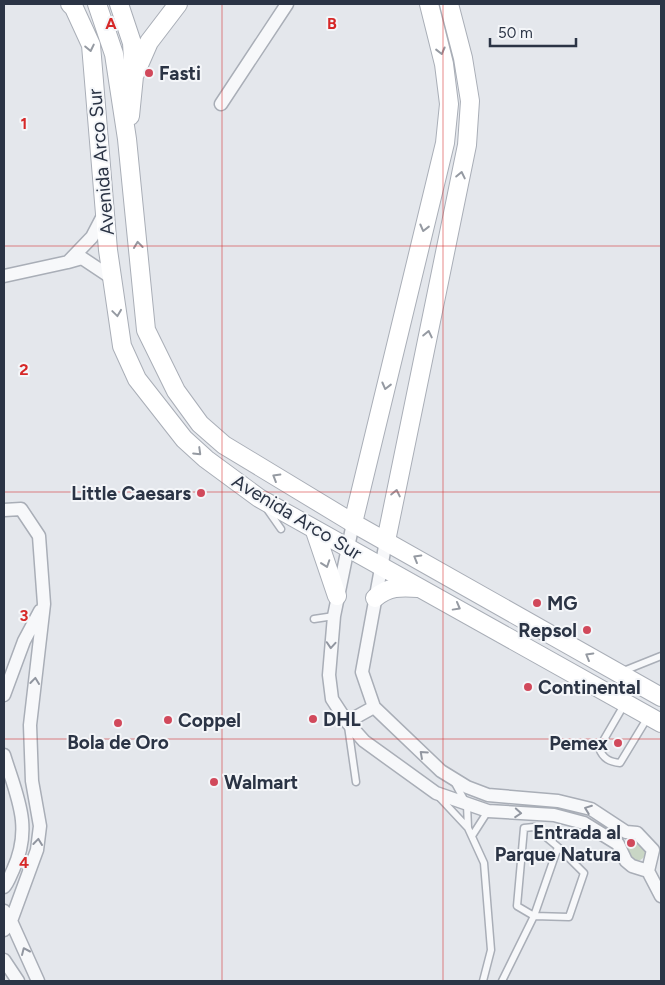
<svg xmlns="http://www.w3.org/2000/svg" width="665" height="985" viewBox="0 0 665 985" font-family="Figtree,sans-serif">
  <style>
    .green { fill: #c9d6c5 }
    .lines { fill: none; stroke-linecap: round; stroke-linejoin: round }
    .lane-casing { stroke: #a9aeb7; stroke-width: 9 }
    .street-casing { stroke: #a9aeb7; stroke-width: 15 }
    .secondary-casing { stroke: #a9aeb7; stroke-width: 20 }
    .lane { stroke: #f7f8fa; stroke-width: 6 }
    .street { stroke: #f7f8fa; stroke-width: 12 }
    .secondary { stroke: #fff; stroke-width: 18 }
    .oneway { stroke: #959aa2 }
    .oneway2 { stroke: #9196a0 }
    .grid { fill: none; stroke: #d62828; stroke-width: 1; stroke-opacity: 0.55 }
    .poi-dot { fill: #d1495b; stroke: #f4f6f9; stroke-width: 2 }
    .labels { text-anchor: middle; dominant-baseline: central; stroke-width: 4; stroke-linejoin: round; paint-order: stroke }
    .poi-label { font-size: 19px; font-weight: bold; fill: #2b3445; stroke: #f4f6f9; text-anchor: start }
    .street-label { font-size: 19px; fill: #2b3445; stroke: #f4f6f9 }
    .grid-label { font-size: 16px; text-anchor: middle; font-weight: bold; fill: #d62828; stroke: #f4f6f9; stroke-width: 4; stroke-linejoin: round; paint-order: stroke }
  </style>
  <rect width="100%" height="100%" fill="#e4e7ec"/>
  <path class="green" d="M626 851a10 10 0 1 1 20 0a10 10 0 1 1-20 0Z"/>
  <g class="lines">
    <defs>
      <path id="lane" d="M267 509 281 529
        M314 619 334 616
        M621 672 661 656
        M624 705 599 748C603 759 610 762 620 763L648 717
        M348 726 356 782
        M455 783 467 805 468 828 484 863 491 950 483 981
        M440 798 468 828
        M534 827 558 847 584 873 569 917 534 916 517 906 524 828Z
        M472 836 488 811
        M502 981 534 916 558 847"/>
      <path id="street" d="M221 104 287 4
        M105 212 92 237 68 262 82 258 112 278
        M4 276 68 262
        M4 510 21 509 39 536 44 604 30 725 32 781 40 826 37 850 11 921 4 930
        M353 523 334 616 329 675 332 699 347 722 364 741 436 793 488 811 554 815 584 823 618 844 626 861 632 866 648 871
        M386 541 362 672 374 707 441 771 467 787 488 795 558 801 591 809 626 832 637 833 653 850 648 871
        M4 695 24 641 40 611
        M347 722 374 707
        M4 755C17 797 33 827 13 870 10 876 8 883 4 887
        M648 871 661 896
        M4 911 11 921 38 981
        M4 960 18 981"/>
      <path id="secondary" d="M70 4 74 8 91 45 108 250 122 346 137 379 184 439 206 459 259 498 661 723
        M97 4 114 54 127 139 146 330 176 391 200 424 224 445 353 523 661 697
        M119 4 132 43 134 76 130 116
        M135 74 149 42 178 4
        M353 523 445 143 449 104 444 64 429 4
        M315 531 337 596
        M386 541 467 145 470 101 463 58 449 4
        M375 598C389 586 401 587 419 588"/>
    </defs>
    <use href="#lane" class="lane-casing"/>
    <use href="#street" class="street-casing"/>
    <use href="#secondary" class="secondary-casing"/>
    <use href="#lane" class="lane"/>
    <use href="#street" class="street"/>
    <use href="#secondary" class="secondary"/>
  </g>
  <defs><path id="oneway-chevron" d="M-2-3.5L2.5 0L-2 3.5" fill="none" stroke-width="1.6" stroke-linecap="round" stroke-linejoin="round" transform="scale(1.25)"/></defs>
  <g class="oneway">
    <use href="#oneway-chevron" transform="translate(90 48) rotate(78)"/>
    <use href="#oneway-chevron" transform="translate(441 51) rotate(76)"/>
    <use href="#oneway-chevron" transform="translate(461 175) rotate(-78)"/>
    <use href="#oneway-chevron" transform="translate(424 228) rotate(104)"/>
    <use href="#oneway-chevron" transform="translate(138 245) rotate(-96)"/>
    <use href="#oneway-chevron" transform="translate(117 313) rotate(82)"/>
    <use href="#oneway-chevron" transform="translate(428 334) rotate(-78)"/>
    <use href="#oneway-chevron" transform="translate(386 386) rotate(104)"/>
    <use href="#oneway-chevron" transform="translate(198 452) rotate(44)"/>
    <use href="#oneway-chevron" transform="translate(276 477) rotate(-149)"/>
    <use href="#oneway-chevron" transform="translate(396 493) rotate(-78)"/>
    <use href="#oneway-chevron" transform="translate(417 558) rotate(-150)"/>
    <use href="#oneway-chevron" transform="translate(326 564) rotate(71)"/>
    <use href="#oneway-chevron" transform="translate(457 607) rotate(29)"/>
    <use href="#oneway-chevron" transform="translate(589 656) rotate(-150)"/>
  </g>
  <g class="oneway2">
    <use href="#oneway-chevron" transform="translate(331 645) rotate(94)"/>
    <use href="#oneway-chevron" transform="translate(35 681) rotate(-83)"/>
    <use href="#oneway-chevron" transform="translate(423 754) rotate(-138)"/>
    <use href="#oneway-chevron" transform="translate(588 809) rotate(-159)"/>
    <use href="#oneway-chevron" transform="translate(518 813) rotate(4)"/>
    <use href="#oneway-chevron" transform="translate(38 842) rotate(-83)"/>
    <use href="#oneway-chevron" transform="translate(25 951) rotate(-114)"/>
  </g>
  <path class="grid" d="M222 4V981M443 4V981M4 246H661M4 492H661M4 739H661"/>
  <g class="poi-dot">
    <circle cx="149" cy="73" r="5"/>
    <circle cx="201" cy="493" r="5"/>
    <circle cx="537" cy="603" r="5"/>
    <circle cx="587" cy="630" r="5"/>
    <circle cx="528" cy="687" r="5"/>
    <circle cx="313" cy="719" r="5"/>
    <circle cx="168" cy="720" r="5"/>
    <circle cx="118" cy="723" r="5"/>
    <circle cx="618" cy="743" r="5"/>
    <circle cx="214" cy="782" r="5"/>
    <circle cx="631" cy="843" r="5"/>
  </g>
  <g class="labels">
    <g class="poi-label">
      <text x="159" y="73">Fasti</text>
      <text x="191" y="493" text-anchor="end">Little Caesars</text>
      <text x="547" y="603">MG</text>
      <text x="577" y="630" text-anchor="end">Repsol</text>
      <text x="538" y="687">Continental</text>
      <text x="323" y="719">DHL</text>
      <text x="178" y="720">Coppel</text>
      <text x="118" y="742" text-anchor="middle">Bola de Oro</text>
      <text x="608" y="743" text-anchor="end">Pemex</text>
      <text x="224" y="782">Walmart</text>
      <text x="621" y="832" text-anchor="end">Entrada al<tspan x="621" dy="22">Parque Natura</tspan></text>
    </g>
    <g class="street-label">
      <text transform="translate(101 162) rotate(-95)">Avenida Arco Sur</text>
      <text transform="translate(297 517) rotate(31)">Avenida Arco Sur</text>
    </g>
  </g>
  <g class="grid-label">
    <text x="111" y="29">A</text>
    <text x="332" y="29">B</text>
    <text x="24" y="129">1</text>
    <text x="24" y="375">2</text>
    <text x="24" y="621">3</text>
    <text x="24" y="868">4</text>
  </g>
  <rect width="665" height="985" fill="none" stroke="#2b3445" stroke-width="10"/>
  <path d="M490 38v8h86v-8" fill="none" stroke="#2b3445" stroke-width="2.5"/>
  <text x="498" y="38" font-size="15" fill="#2b3445" stroke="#f4f6f9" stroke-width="4" paint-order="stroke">50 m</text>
</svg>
